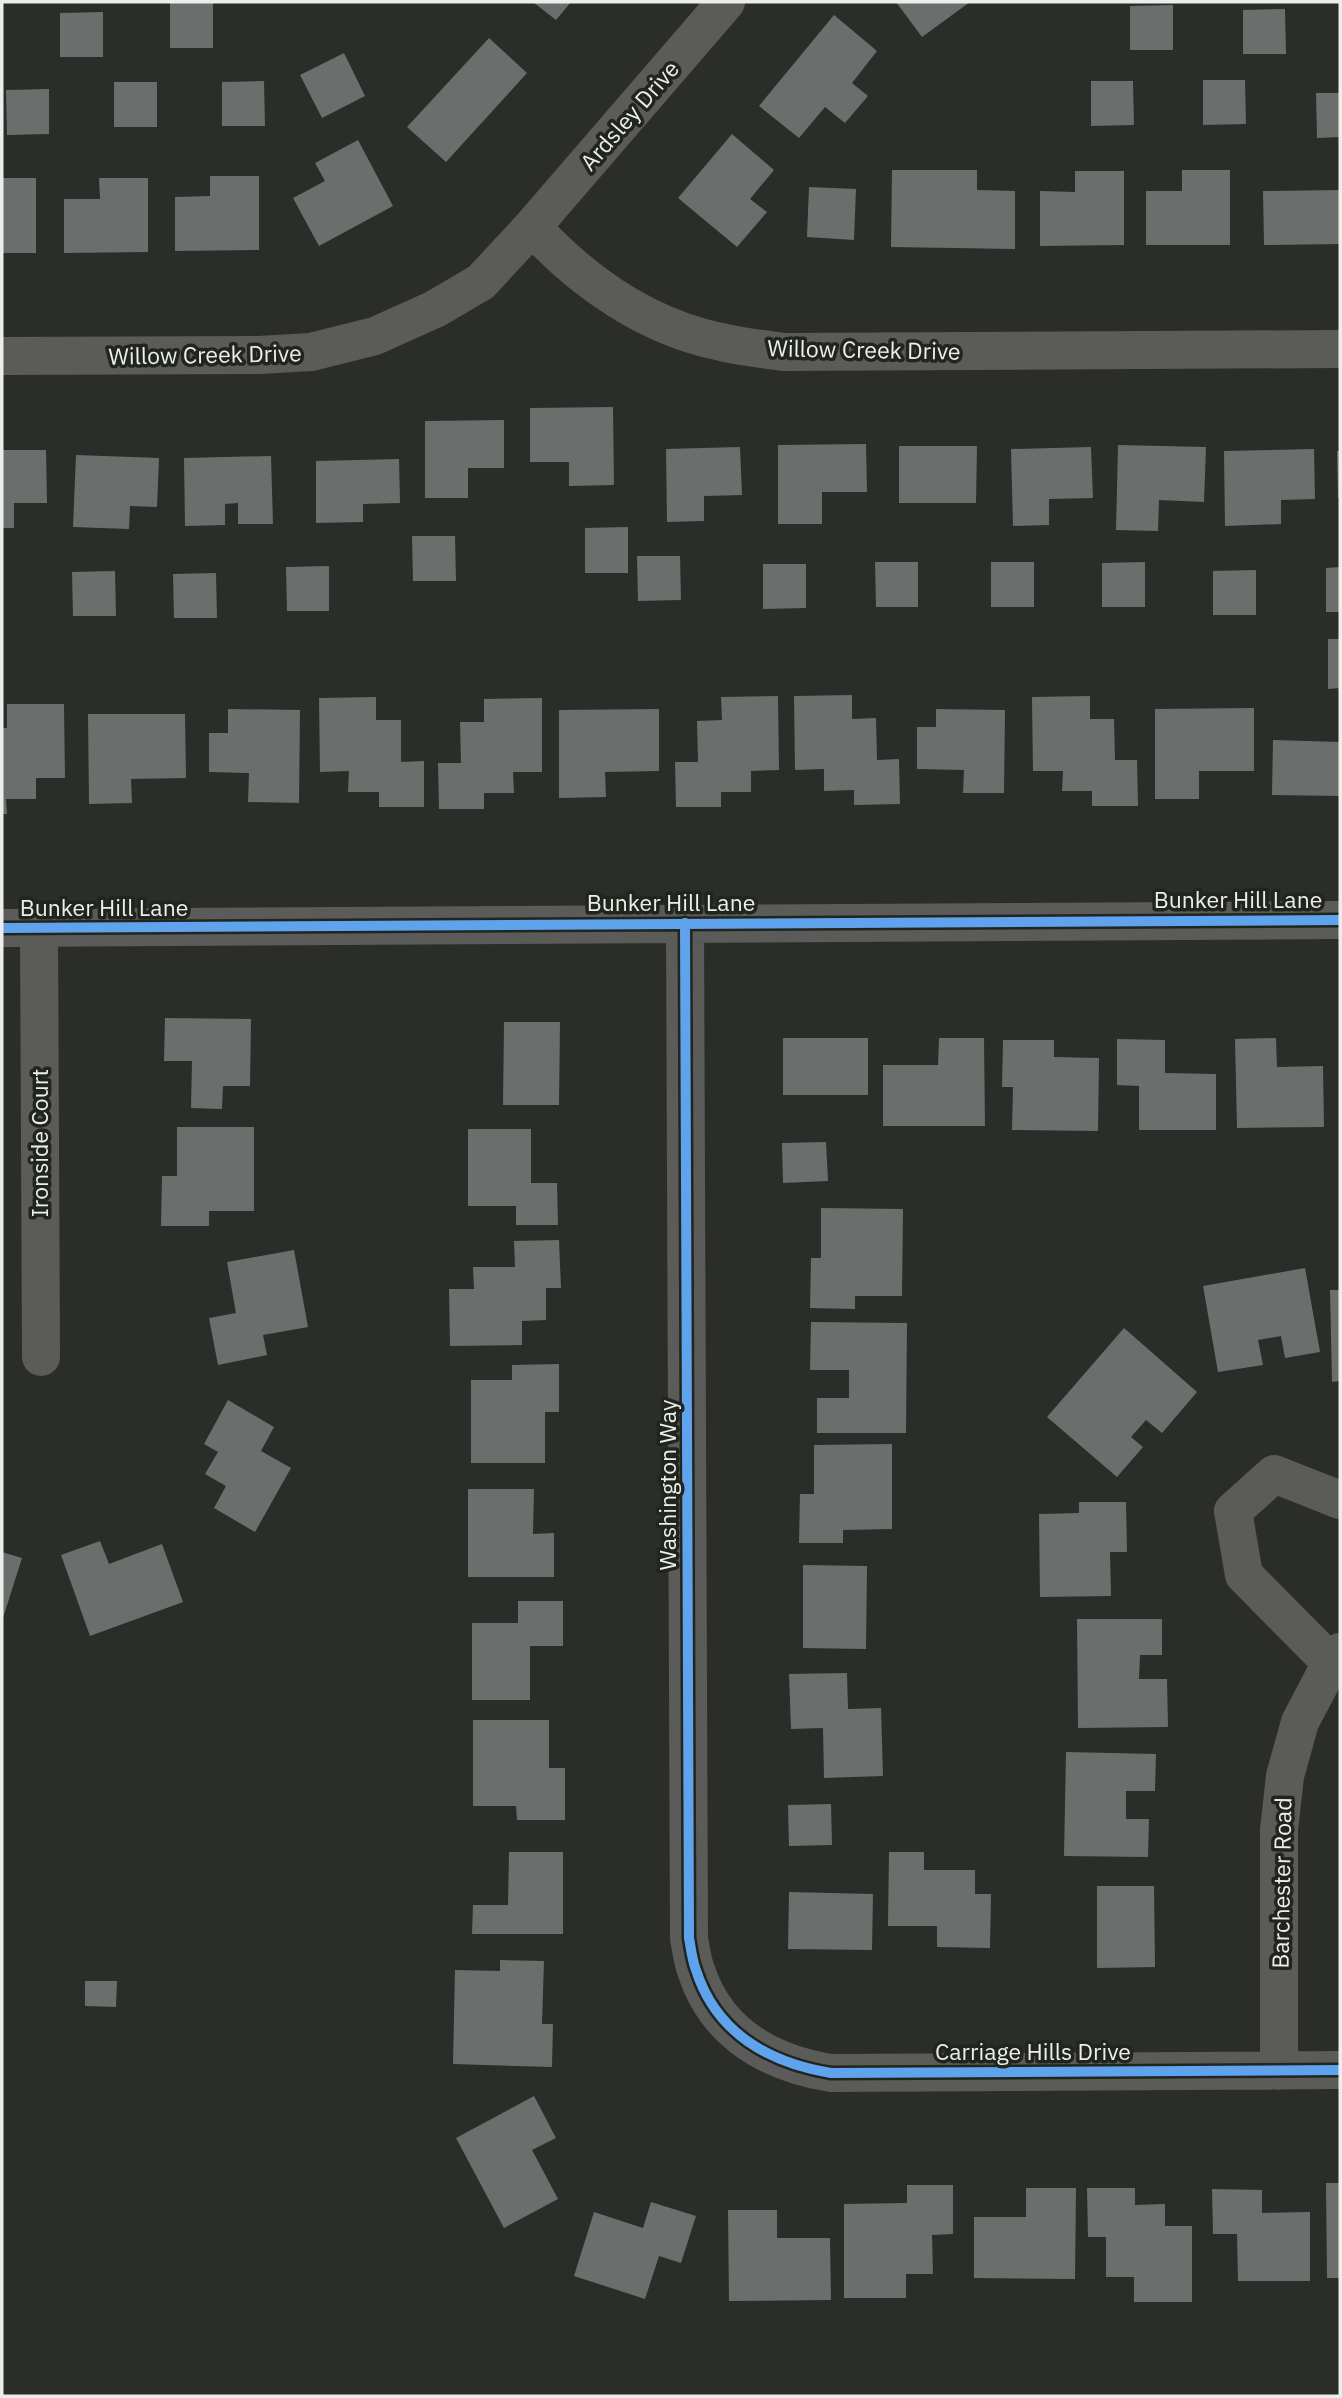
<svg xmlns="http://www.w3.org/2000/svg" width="1342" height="2398" viewBox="0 0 1342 2398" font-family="'IBM Plex Sans',sans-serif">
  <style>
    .building { fill: #6c6e6e }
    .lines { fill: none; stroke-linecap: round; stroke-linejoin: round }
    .minor { stroke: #5b5c59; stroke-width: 38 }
    .cycleway-casing { stroke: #21251d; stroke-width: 15 }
    .cycleway { stroke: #60a3ed; stroke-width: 10 }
    .labels { text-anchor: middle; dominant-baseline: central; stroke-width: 7; stroke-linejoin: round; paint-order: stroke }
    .street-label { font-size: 23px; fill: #ebeee9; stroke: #21251d }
  </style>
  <rect width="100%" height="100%" fill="#2b2d29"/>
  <path class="building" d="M533 2H571L556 20Z
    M896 2H970L922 37Z
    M170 3H213V48H170Z
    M1173 5V50H1130V6Z
    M1285 9 1286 54H1243V10Z
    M103 12V57H60V13Z
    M834 15 877 51 852 83 868 96 845 123 825 107 799 138 759 106Z
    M489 38 527 73 446 162 407 127Z
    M344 53 365 96 322 118 300 75Z
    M1203 80H1245L1246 124 1203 125Z
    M264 81 265 126H222V82Z
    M1091 81H1133L1134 125 1091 126Z
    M114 82H157V127H114Z
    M49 89V134L7 135 6 90Z
    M1316 93H1340V137L1317 138Z
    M732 134 774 170 750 199 767 212 737 247 678 198Z
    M358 140 393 206 319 246 293 198 325 181 315 163Z
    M892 170H977V190L1015 191V249L891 247Z
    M1182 170H1230V245H1146V191H1182Z
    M1075 171H1124V245L1040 246V191L1075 192Z
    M210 176H259V250L175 251V197L210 196Z
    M2 178H36V253H2Z
    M99 178H148V252L64 253V199H100Z
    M809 187 856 189 854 240 807 237Z
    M1340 190V244L1264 245 1263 191Z
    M613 407 614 485 569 486V462H530V408Z
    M504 420V468H468V498H425V421Z
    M866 444 867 492H822V524H778V445Z
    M1118 445 1206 447 1204 502 1159 500 1158 531 1116 530Z
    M899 446H977L976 503H899Z
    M740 447 742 495 704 496V521L667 522 666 449Z
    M1091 447 1093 498 1049 499V525L1013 526 1011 449Z
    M1314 449 1315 499 1281 500V524L1225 526 1224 451Z
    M2 450H46L47 503H14V528H2Z
    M1337 451H1340V498H1338Z
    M76 455 159 458 157 507 130 506 129 529 73 527Z
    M271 456 273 524H238V503L225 504V525L185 526 184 458Z
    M399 459 400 503 363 504V522L316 523V461Z
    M628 527V573H585V528Z
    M412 536H455L456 581H413Z
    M637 556H680L681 600 638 601Z
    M875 562H918V607H876Z
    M991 562H1034V607H991Z
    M1145 562V607H1102V563Z
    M763 564H806V608L763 609Z
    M329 566V611H287L286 567Z
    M1340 567V612H1326V568Z
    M1256 570V615H1213V571Z
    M115 571 116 616H73L72 572Z
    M216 573 217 618H174L173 574Z
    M1328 639H1340V688L1328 689Z
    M852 695V719L876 718 877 760 899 759 900 804 854 805V790L824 791V769L795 770 794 696Z
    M778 696 779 770 751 771V792H721V807H676L675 762H698L697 721 722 720 721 697Z
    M1090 696V719H1114L1115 760H1137L1138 806H1092V791H1062L1063 771H1033L1032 697Z
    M376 697V720H401V762L424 761V807H379V792H348L349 771 320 772 319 698Z
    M542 698V772H513L514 793H484V809H439L438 763H461L460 722H484V699Z
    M7 704H64L65 778H36V799H6L7 814H2V728H7Z
    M1254 708V771H1199V799H1155V709Z
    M228 709 300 710 299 803 248 802 249 773 209 772V733H228Z
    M659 709V771L605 772 606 797 559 798V710Z
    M936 709 1005 710 1004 793H963L964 770 917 769V727H936Z
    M88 714H185L186 778 131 779 132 803 89 804Z
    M1273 740 1340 742V796L1272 795Z
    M165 1018 251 1019 250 1086H223L222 1109 191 1108 192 1061H164Z
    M504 1022H560L559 1105H503Z
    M783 1038H868V1095H783Z
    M939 1038H984L985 1126H883V1065H938Z
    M1276 1038 1277 1067 1323 1066 1324 1127 1237 1128 1235 1039Z
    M1117 1039 1165 1040V1073L1216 1074V1130H1139V1086L1117 1085Z
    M1003 1040H1054V1057L1099 1058 1098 1131 1012 1130 1013 1087H1002Z
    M177 1127H254V1211H209V1226H161L162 1176H177Z
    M468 1129H531V1183H557L558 1225H516V1206H468Z
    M826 1142 828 1181 783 1183 782 1143Z
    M821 1208 903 1209 902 1296H855V1309L810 1308 811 1258H821Z
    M559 1240 561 1288H546V1320L522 1321V1345L450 1346 449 1289H474L473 1267H515L514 1241Z
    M294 1250 308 1327 263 1335 267 1355 218 1365 209 1318 236 1313 227 1262Z
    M1305 1268 1320 1352 1285 1358 1281 1336 1258 1340 1263 1365 1218 1372 1203 1286Z
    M1330 1290H1340V1381L1332 1382Z
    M811 1322 907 1323 906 1433H817V1398H849V1370H810Z
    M1124 1328 1197 1392 1162 1433 1146 1420 1131 1437 1143 1447 1117 1477 1047 1417Z
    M559 1364V1412H545V1463H471V1380H512V1365Z
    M228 1400 274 1427 261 1451 291 1468 255 1532 214 1508 226 1486 205 1474 218 1452 204 1444Z
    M892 1444V1529L843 1530V1543H799L800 1494H814V1445Z
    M468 1489H534L533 1534 554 1533V1577H468Z
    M1079 1502H1126L1127 1552H1110L1111 1596 1040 1597 1039 1514 1079 1513Z
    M100 1541 109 1564 162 1544 183 1602 90 1636 61 1555Z
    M2 1552 22 1558 2 1621Z
    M803 1565 867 1566 866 1649 803 1648Z
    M518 1601H563V1646H530V1700H472V1623H518Z
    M1077 1619H1162V1655H1140L1139 1679H1167L1168 1727 1078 1728Z
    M847 1673 848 1709 881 1708 883 1776 824 1778 823 1728 791 1729 789 1674Z
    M473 1720H549V1768H565V1820H517L516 1806H473Z
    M1066 1752 1156 1754 1155 1791H1126V1819H1149L1148 1857 1064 1856Z
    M831 1804 832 1845 789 1846 788 1805Z
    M509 1852H563V1934H472L473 1905H508Z
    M889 1852H924V1870H975V1894H991L990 1948 937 1947V1926H888Z
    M1097 1886H1154L1155 1967 1097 1968Z
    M789 1892 873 1894 872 1950 788 1949Z
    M500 1960 544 1961 542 2024H553L552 2067 453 2064 455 1970 500 1971Z
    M85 1981H117L116 2007 85 2006Z
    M534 2096 556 2138 532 2150 558 2199 504 2228 456 2138Z
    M1326 2183H1340V2278H1327Z
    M907 2185H953V2234L932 2235 933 2274H906V2298H844V2204L907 2203Z
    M1026 2188H1076L1075 2279 974 2278V2217H1026Z
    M1087 2188H1135V2205L1165 2204V2226H1192V2302H1134V2277H1106V2237H1088Z
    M1212 2189 1262 2190V2213L1310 2212V2281H1238L1237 2234H1213Z
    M651 2202 696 2216 681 2263 659 2256 645 2299 574 2276 594 2212 643 2228Z
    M728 2210H777V2238H830L831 2300 729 2301Z"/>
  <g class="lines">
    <path class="minor" d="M532 227C583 282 647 327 721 342 742 347 763 349 784 352L1340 349
      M2 356 259 355 311 352 375 336 435 309 481 282 532 227 726 2
      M685 923 689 1938C691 1948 692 1960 696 1970 716 2033 769 2063 831 2073L1340 2070
      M2 928 1340 920
      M39 928 41 1357
      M1331 1663 1244 1575 1233 1511 1274 1474 1340 1500
      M1279 2071V1830L1285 1776 1300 1722 1331 1663 1340 1652"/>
    <defs>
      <path id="cycleway" d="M685 923 689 1938C691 1948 692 1960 696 1970 716 2033 769 2063 831 2073L1340 2070
        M2 928 1340 920"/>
    </defs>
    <use href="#cycleway" class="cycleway-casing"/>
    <use href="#cycleway" class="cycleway"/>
  </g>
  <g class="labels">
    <g class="street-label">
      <text transform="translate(629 115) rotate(-49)">Ardsley Drive</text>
      <text transform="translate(864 349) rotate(1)">Willow Creek Drive</text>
      <text transform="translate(205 354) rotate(-1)">Willow Creek Drive</text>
      <text x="1238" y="899">Bunker Hill Lane</text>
      <text x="671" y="902">Bunker Hill Lane</text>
      <text x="104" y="907">Bunker Hill Lane</text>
      <text transform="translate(39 1143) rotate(-90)">Ironside Court</text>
      <text transform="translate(667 1485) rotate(-90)">Washington Way</text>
      <text transform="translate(1281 1883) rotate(-89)">Barchester Road</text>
      <text x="1033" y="2051">Carriage Hills Drive</text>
    </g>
  </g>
  <rect width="1342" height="2398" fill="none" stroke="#ebeee9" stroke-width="7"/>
</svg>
